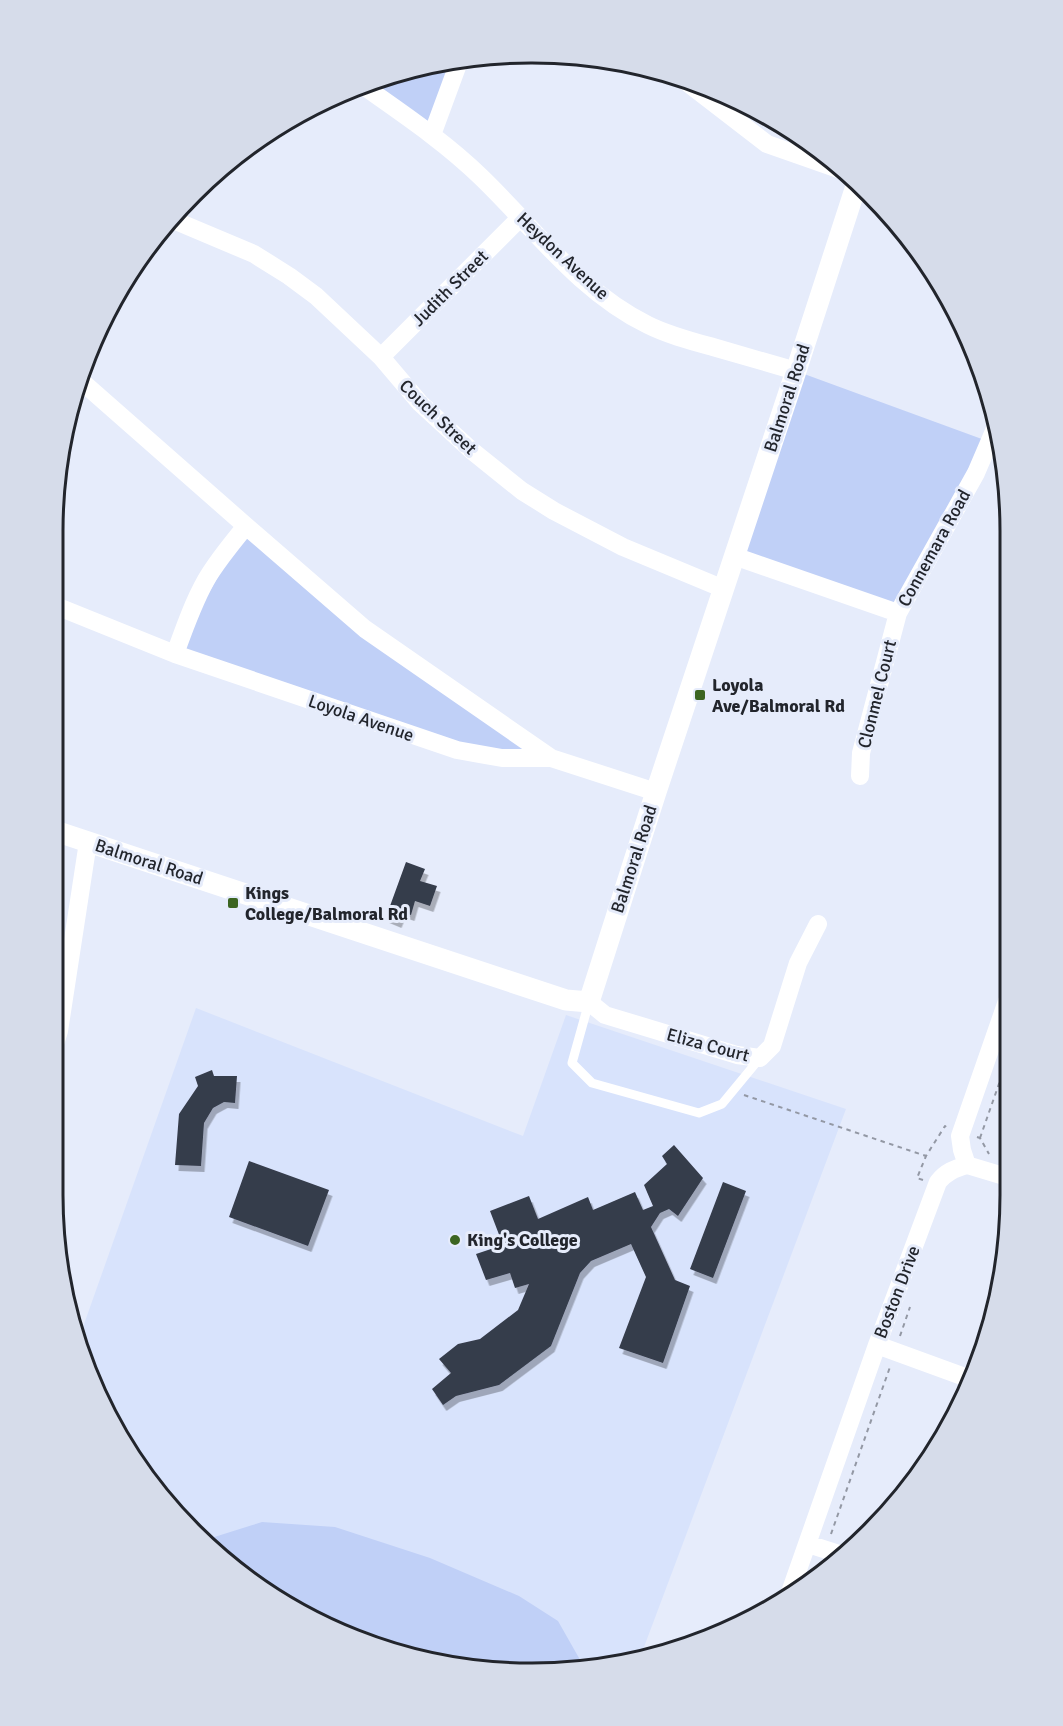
<svg xmlns="http://www.w3.org/2000/svg" width="1063" height="1726" viewBox="0 0 1063 1726" font-family="Signika,sans-serif">
  <style>
    .built { fill: #d8e3fc }
    .green { fill: #c0d0f7 }
    .building { fill: #363c4b; filter: url(#shadow) }
    .lines { fill: none; stroke-linecap: round; stroke-linejoin: round }
    .path { stroke: #9398a4; stroke-width: 2; stroke-dasharray: 4.5 4.5; stroke-linecap: butt }
    .service { stroke: #fff; stroke-width: 9 }
    .minor { stroke: #fff; stroke-width: 18 }
    .tertiary { stroke: #fff; stroke-width: 21 }
    .poi-dot { fill: #3c6521; stroke: #e6ecfb; stroke-width: 2 }
    .labels { text-anchor: middle; dominant-baseline: central; stroke-width: 6; stroke-linejoin: round; paint-order: stroke }
    .street-label { font-size: 18px; fill: #22252c; stroke: #e6ecfb }
    .poi-label { font-size: 18px; font-weight: bold; fill: #22252c; stroke: #e6ecfb; text-anchor: start }
    .rim { fill: none; stroke: #22252c; stroke-width: 3 }
  </style>
  <defs>
    <filter id="shadow"><feDropShadow dx="3.5" dy="6" stdDeviation="0" flood-color="#0004"/></filter>
  </defs>
  <rect width="100%" height="100%" fill="#e6ecfb"/>
  <path class="built" d="M196 1008 523 1136 566 1015 846 1109 641 1655 531 1673 378 1648 265 1593 151 1486 78 1348 77 1344Z"/>
  <path class="green" d="M460 59 432 135 362 85 377 78Z
    M796 371 990 442 898 613 734 556Z
    M246 526 365 629 551 758H502L175 654Z
    M262 1522 335 1527 430 1558 519 1596 558 1621 583 1665 531 1673 378 1648 265 1593 208 1539Z"/>
  <path class="building" d="M406 862 425 869 420 881 437 886 430 906 415 901 411 915 402 912 398 922 386 917Z
    M212 1070 214 1076H237L235 1103 224 1102 213 1108 204 1123 201 1166 175 1165 179 1114 198 1086 195 1077Z
    M674 1145 703 1178 678 1216 669 1209 660 1213 651 1227 675 1280 690 1286 663 1363 619 1348 646 1277 631 1244 591 1261 580 1273 551 1346 499 1385 456 1396 443 1405 432 1389 451 1373 439 1359 458 1344 480 1339 518 1310 529 1284 515 1288 510 1273 486 1280 476 1254 503 1245 490 1211 529 1196 538 1219 588 1197 593 1210 635 1192 643 1210 653 1206 644 1185 667 1164 662 1156Z
    M249 1161 329 1190 308 1246 229 1217Z
    M723 1182 746 1191 713 1278 690 1269Z"/>
  <g class="lines">
    <path class="path" d="M744 1095 926 1156 945 1126 946 1127
      M977 1137 980 1138 989 1154
      M980 1138 1007 1061
      M923 1180 917 1178 926 1156
      M900 1336 910 1307
      M831 1534 890 1367
      M815 1576 820 1565"/>
    <path class="service" d="M589 1002 572 1063 592 1083 699 1113 722 1104 760 1058"/>
    <path class="minor" d="M684 80 767 144 844 171
      M362 85C403 114 445 142 481 177 534 228 579 291 648 325 668 335 691 341 713 347 740 355 768 363 796 371
      M432 135 460 59
      M171 219 254 254 289 276 316 296 381 357 420 403 471 450 522 491 554 511 623 547 724 589
      M381 357 520 218
      M83 369 91 344
      M80 380 246 526 365 629 551 758 656 792
      M734 556 898 613 976 473 997 424
      M56 606 175 654 457 750 502 758H551
      M175 654C184 629 193 603 206 580 217 561 232 543 246 526
      M860 776 861 753 898 613
      M589 1002 605 1015 737 1055 760 1058 772 1046 798 963 818 924
      M53 1050 59 1031 88 842
      M967 1165 1007 1177
      M877 1345 973 1380
      M808 1544 839 1554
      M788 1598 877 1345 938 1182C946 1172 954 1169 967 1165L962 1150 960 1136 1007 1001"/>
    <path class="tertiary" d="M55 831 566 1000 589 1002 656 792 796 371 857 183"/>
  </g>
  <g class="poi-dot">
    <rect x="694" y="689" width="12" height="12" rx="3"/>
    <rect x="227" y="897" width="12" height="12" rx="3"/>
    <circle cx="455" cy="1240" r="6"/>
  </g>
  <g class="labels">
    <g class="street-label">
      <text transform="translate(563 256) rotate(43)">Heydon Avenue</text>
      <text transform="translate(450 288) rotate(-45)">Judith Street</text>
      <text transform="translate(787 398) rotate(-72)">Balmoral Road</text>
      <text transform="translate(438 417) rotate(44)">Couch Street</text>
      <text transform="translate(934 548) rotate(-61)">Connemara Road</text>
      <text transform="translate(877 694) rotate(-76)">Clonmel Court</text>
      <text transform="translate(361 718) rotate(19)">Loyola Avenue</text>
      <text transform="translate(634 859) rotate(-72)">Balmoral Road</text>
      <text transform="translate(149 862) rotate(18)">Balmoral Road</text>
      <text transform="translate(708 1045) rotate(15)">Eliza Court</text>
      <text transform="translate(897 1292) rotate(-69)">Boston Drive</text>
    </g>
    <g class="poi-label">
      <text x="712" y="685">Loyola<tspan x="712" dy="21">Ave/Balmoral Rd</tspan></text>
      <text x="245" y="893">Kings<tspan x="245" dy="21">College/Balmoral Rd</tspan></text>
      <text x="467" y="1240">King's College</text>
    </g>
  </g>
  <path d="M0 0H1063V1726H0ZM531 63H532A468 468 0 0 1 1000 531V1195A468 468 0 0 1 532 1663H531A468 468 0 0 1 63 1195V531A468 468 0 0 1 531 63Z" fill="#d6dcea" fill-rule="evenodd"/>
  <path class="rim" d="M531 63H532A468 468 0 0 1 1000 531V1195A468 468 0 0 1 532 1663H531A468 468 0 0 1 63 1195V531A468 468 0 0 1 531 63Z"/>
</svg>
